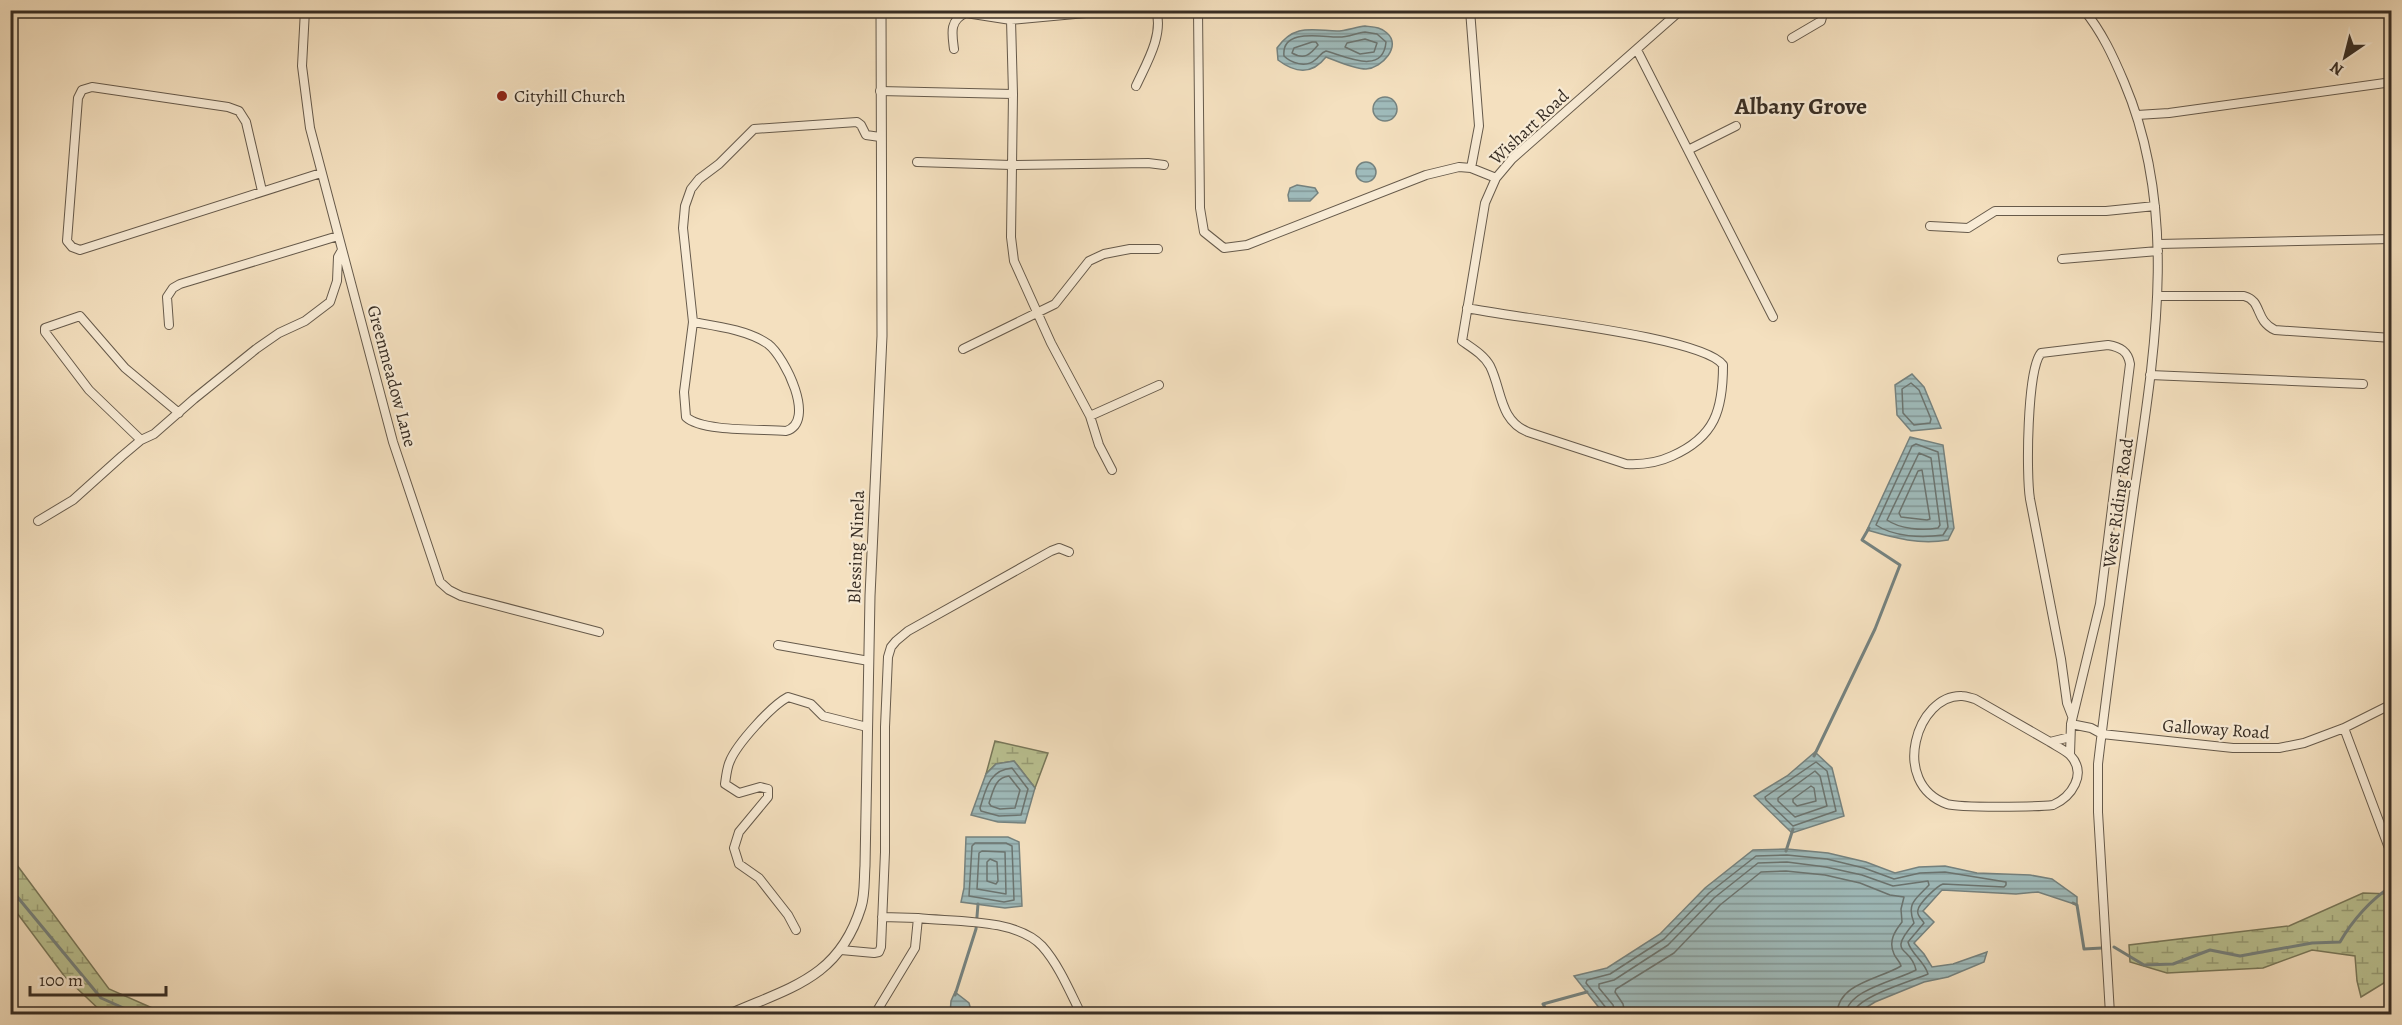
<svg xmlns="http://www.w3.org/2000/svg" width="2402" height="1025" viewBox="0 0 2402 1025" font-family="Alegreya,serif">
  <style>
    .wetland { fill: url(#wetland-marsh); stroke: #78785b; stroke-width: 1.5 }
    .water { fill: url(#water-rules); stroke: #75827f; stroke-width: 1.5 }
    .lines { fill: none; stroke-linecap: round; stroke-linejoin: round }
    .shore { stroke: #6b7470; stroke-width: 1.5 }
    .stream { stroke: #75827f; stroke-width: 3 }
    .minor-casing { stroke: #665a4b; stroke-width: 10 }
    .tertiary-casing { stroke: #665a4b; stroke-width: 11 }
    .minor { stroke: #f8ebd5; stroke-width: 8 }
    .tertiary { stroke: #f8ebd5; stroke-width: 9 }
    .poi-dot { fill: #8f2418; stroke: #f8ebd5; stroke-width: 2 }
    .labels { text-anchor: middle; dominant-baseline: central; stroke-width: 4.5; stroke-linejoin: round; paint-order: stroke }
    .poi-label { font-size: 18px; fill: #372d24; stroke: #f8ebd5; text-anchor: start }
    .street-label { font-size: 18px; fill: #372d24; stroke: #f8ebd5 }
    .district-label { font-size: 24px; font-weight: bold; fill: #372d24; stroke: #f8ebd5 }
  </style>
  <defs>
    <pattern id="wetland-marsh" width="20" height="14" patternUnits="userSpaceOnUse" patternTransform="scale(1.5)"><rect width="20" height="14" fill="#bac292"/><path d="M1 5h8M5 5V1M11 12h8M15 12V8" fill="none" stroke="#989e77"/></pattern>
    <pattern id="water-rules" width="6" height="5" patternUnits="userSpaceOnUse" patternTransform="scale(1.5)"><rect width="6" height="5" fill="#9fbbbb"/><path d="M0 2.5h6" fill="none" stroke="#829898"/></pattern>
  </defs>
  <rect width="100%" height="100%" fill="#f4e0bf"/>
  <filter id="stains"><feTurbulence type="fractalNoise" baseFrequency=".00333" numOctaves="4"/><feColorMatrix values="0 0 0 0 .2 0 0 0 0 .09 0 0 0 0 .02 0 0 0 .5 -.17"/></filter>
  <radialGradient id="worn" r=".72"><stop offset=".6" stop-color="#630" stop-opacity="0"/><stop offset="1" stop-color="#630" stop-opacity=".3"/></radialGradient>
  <path class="wetland" d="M995 741 1048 753 1035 788 1014 761 996 764 986 774Z
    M11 857 109 989 166 1014H104L65 977 11 905Z
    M2363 893 2391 894 2392 978 2361 997 2357 981 2355 956 2312 950 2263 968 2167 973 2130 962 2129 945 2289 926Z"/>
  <path class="water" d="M1365 26C1373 27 1381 27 1387 33 1402 46 1382 68 1366 69 1354 69 1337 61 1326 57 1312 75 1295 73 1278 60L1277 48C1294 24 1311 30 1337 31 1345 31 1356 27 1365 26Z
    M1373 109a12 12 0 1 1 24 0a12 12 0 1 1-24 0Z
    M1356 172a10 10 0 1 1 20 0a10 10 0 1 1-20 0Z
    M1297 185 1315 188 1318 193 1310 201H1289L1288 195 1290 188Z
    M1912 374 1924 387 1941 428 1911 431 1897 415 1895 385Z
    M1910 437 1943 445 1954 528 1948 540C1919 545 1895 538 1867 530Z
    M1815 752 1832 768 1844 816 1792 833 1754 796 1787 776Z
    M1014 761 1035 788 1025 823 998 822 971 815 986 774 996 764Z
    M966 837H1008L1019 842 1022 906 1005 908 961 902 964 888Z
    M1787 849 1828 853 1866 862 1895 873 1919 867 1945 866 1977 873 2030 875 2052 879 2077 897V905L2038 892 2016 894 1942 890 1923 911 1934 922 1914 943 1924 954 1932 967 1953 964 1987 952 1984 962 1948 977 1924 982 1875 1002 1856 1014H1604L1574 976 1607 968 1660 934 1705 888 1753 850Z
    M955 992 969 1003 972 1014H950L951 1001Z"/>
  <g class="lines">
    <path class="shore" d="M1365 32 1377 34 1386 42C1383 76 1345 56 1326 51 1320 53 1320 57 1315 60 1306 68 1291 63 1284 56 1281 28 1322 37 1337 37 1346 38 1356 33 1365 32Z
      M1365 39 1377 43 1374 52 1360 54 1345 47 1347 43Z
      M1312 42H1316L1318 45C1310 55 1304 60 1292 53L1294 48Z
      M1911 383 1919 390 1931 419 1930 423 1914 425 1903 413 1902 389Z
      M1916 444 1938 452 1948 527 1943 535C1922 538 1894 537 1876 525L1912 446Z
      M1919 453 1931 458 1940 525 1938 528C1922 531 1900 529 1887 520Z
      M1922 470 1930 519 1927 520 1901 517 1899 513 1918 471Z
      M1816 762 1827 771 1836 811 1793 826 1766 800 1765 797Z
      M1012 768 1028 789 1021 815 999 816 981 811 980 808C986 789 989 770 1012 768Z
      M1815 771 1820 776 1827 806 1795 817 1778 801V798Z
      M1009 776 1020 790 1015 808 1000 809 991 806 989 803C993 792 995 777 1009 776Z
      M1811 786 1814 788 1816 801 1797 806 1793 802V799Z
      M975 843H1006L1012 846 1014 900 1004 902 969 896 972 846Z
      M982 851 1005 852 1006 894 977 889 979 853Z
      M990 859 997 862 998 881 996 884 987 881V862Z
      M1608 1014 1607 1009 1586 983 1587 980 1610 974 1664 939 1709 893 1756 856 1787 855 1827 859 1864 868 1894 879 1920 873 1945 872 2006 882V885L2004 887 1943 884C1937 886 1919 903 1918 910 1916 915 1922 919 1924 923L1908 942C1911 954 1925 962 1928 974 1912 981 1855 997 1853 1014
      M1616 1014 1613 1005 1599 988V984L1614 980 1668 945 1714 898 1758 863 1787 862 1826 867 1862 875 1893 886 1928 881 1929 885C1916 899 1906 903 1914 923 1886 956 1911 945 1916 970 1898 980 1847 990 1846 1014
      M1625 1014 1623 1004 1615 992 1616 989 1674 953 1720 905 1761 872 1786 871 1825 875 1860 883 1890 895 1904 897 1901 909 1902 922C1895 931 1888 941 1894 954 1896 959 1900 961 1901 966 1880 979 1838 983 1837 1014"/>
    <path class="stream" d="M1814 756 1875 629 1900 565 1862 540 1869 528
      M1786 851 1793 829
      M10 888 101 998 137 1014
      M2073 903 2077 905 2084 949 2102 948
      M2114 947 2144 965 2173 964 2210 950 2240 956 2312 943 2340 942C2352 921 2371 899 2392 886
      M955 995 976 929 978 904
      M1549 1014 1543 1004 1587 992"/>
    <defs>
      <path id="minor" d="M305 10 302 66 310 128 393 442 440 582 449 590 461 596 599 632
        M1198 10 1200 208 1204 232 1224 248 1247 245 1426 175 1459 167 1471 168 1496 178
        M1470 10 1479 126 1471 168
        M2084 10C2102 32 2113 56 2124 82 2182 218 2152 366 2132 507 2120 593 2108 679 2098 764V812L2110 1014
        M2388 10 2392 23
        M1011 20 1013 94 1011 237 1014 261 1051 343 1090 416 1099 445 1112 470
        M1792 38 1821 21 1824 10
        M954 49C952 34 949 20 966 13L1011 20 1118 10
        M1637 50 1773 317
        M1136 86C1146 64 1164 35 1156 10
        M880 91 1013 94
        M2137 115 2169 113 2392 82
        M1688 150 1736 126
        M917 162 1011 165 1148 163 1164 165
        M262 191 246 122 239 111 228 107 92 87 82 90 78 98 67 241 72 247 80 250 321 173
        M1930 226 1968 228 1995 211H2106L2155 206
        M2158 244 2392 239
        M2062 259 2158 251
        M2159 296H2244C2263 301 2254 320 2275 330L2392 338
        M1467 308C1512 318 1702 336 1723 365 1723 410 1715 437 1672 456 1657 463 1643 465 1626 464L1528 432C1499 420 1502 390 1490 366 1484 355 1472 348 1462 341L1485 203 1496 178 1512 159 1681 10
        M693 322C716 326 748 330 768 344 785 357 817 422 786 431 762 429 702 432 686 417L684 392 693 322 683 228 685 206 691 189 699 179 719 164 754 129 857 122 861 125 866 135 880 137
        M169 325 167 297 173 288 180 284 338 236
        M963 349 1055 304 1089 261 1104 254 1130 249H1158
        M2150 375 2363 384
        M1090 416 1159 385
        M141 440 89 390 45 332V328L80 316 125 368 179 413
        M38 521 73 500 122 456 141 440 154 434 194 399 256 349 279 333 305 321 330 302 337 281 338 257 342 250
        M778 645 869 661
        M2071 724 2100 604 2130 364C2128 351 2120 347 2108 345L2041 353C2027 370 2026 475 2030 499L2061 659 2067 703 2072 716
        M2344 728 2392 856
        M2050 742C2056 746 2065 750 2070 755 2088 774 2071 797 2053 805 2038 807 1959 808 1947 804 1889 783 1917 694 1962 696 1966 696 1971 698 1975 699L2050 742 2070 737
        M2070 754 2071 724 2091 728 2102 734 2233 748H2279L2304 743 2344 728 2392 704
        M882 917 918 918
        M796 930 788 915 759 878 739 864 734 848 739 832 768 797V789L760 787 739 793 725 784C726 777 727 767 730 761 737 744 771 706 788 697L811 704 823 716 867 727
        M841 950 874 953 879 952 881 947 885 852V727L888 657 891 647 896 641 908 631 1051 551 1059 548 1069 552
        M875 1014 915 948 918 918C953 922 1016 918 1042 946 1059 965 1070 992 1081 1014"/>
      <path id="tertiary" d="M730 1014C791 987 839 978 861 907 865 895 864 879 865 866L870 596 882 336 881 10"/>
    </defs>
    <use href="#minor" class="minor-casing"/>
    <use href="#tertiary" class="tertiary-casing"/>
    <use href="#minor" class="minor"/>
    <use href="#tertiary" class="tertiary"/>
  </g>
  <circle class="poi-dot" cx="502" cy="96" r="6"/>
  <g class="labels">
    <g class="poi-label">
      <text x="514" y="96">Cityhill Church</text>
    </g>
    <g class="street-label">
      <text transform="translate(1529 127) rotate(-43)">Wishart Road</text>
      <text transform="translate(392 376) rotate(75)">Greenmeadow Lane</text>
      <text transform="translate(2118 503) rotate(-82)">West Riding Road</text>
      <text transform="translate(856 547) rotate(-88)">Blessing Ninela</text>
      <text transform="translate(2216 729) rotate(4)">Galloway Road</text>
    </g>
    <g class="district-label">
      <text x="1801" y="106">Albany Grove</text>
    </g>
  </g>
  <rect width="2402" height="1025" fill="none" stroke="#f4e0bf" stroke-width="36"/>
  <rect x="12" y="12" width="2378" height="1001" fill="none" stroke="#372d24" stroke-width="3"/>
  <rect x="18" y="18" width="2366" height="989" fill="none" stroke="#372d24" stroke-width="1.5"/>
  <g transform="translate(2345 57) rotate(215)" stroke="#f8ebd5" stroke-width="4.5" paint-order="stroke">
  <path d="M0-4.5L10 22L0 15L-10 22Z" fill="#372d24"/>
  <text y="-9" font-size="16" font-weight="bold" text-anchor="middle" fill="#372d24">N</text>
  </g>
  <path d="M30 986v9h136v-9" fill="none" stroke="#372d24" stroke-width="3"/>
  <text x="39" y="986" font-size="18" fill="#372d24" stroke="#f8ebd5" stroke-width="4.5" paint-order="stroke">100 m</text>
  <rect width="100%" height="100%" filter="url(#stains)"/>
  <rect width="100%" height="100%" fill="url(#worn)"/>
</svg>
